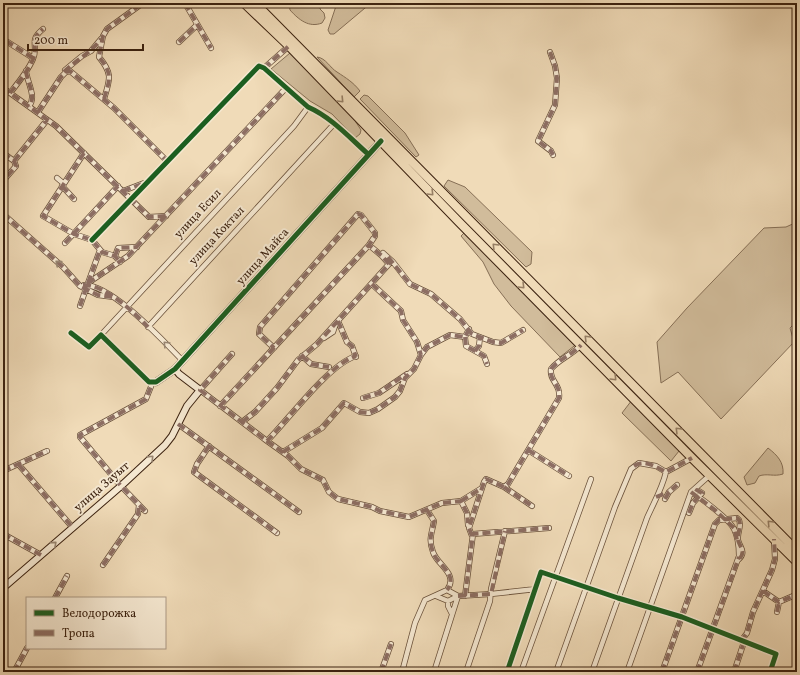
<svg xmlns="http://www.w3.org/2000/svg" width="800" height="675" viewBox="0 0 800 675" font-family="Vollkorn,serif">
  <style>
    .green { fill: #d1bc9b; stroke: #866f56 }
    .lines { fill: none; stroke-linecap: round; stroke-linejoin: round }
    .street-casing { stroke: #69503a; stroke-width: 6 }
    .secondary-casing { stroke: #3c2210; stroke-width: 8 }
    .highway-casing { stroke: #3c2210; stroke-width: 10 }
    .street { stroke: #f5e8d1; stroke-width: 4.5 }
    .secondary { stroke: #f5e8d1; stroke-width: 6 }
    .highway { stroke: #f0dbb8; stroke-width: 8 }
    .quiet { stroke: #8d6e63; stroke-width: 4; stroke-dasharray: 8 4; stroke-linecap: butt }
    .cycleway-casing { stroke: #f5e8d1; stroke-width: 8 }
    .cycleway { stroke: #1b5e20; stroke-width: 5 }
    .oneway { stroke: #967e64 }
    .oneway2 { stroke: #988570 }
    .labels { text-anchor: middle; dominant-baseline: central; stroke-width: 4; stroke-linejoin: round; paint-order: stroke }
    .street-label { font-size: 12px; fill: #3c2210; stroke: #f5e8d1 }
  </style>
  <rect width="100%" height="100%" fill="#f0dbb8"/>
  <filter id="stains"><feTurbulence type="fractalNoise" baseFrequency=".005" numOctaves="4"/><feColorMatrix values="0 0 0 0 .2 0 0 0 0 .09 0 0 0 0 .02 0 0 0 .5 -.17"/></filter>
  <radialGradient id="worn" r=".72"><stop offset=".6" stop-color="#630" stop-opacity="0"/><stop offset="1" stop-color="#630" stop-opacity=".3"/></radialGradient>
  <path class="green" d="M289 3H321L320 9 324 13 325 18 322 23C309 28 299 20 290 10Z
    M337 3H371L334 34H330L328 30Z
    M290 53 350 113 361 130 360 134 355 138 332 114 310 101 271 69Z
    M317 57C326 58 330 68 337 72 346 78 353 82 360 91L354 97Z
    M364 95 368 96 405 133 419 155 416 157 360 99Z
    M448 180 465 187 532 252 531 264 526 267 444 186Z
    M797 222V321L790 328 794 342 721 419 678 372 661 383 657 342 687 308 764 228 786 227Z
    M466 231 578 343 560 357 511 306 494 284 483 262 461 236Z
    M632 400 679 448V451L671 461 622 413Z
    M768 448C777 455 784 462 783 474 774 477 767 473 759 476L755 483 747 485 744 477Z"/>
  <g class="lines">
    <defs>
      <path id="street" d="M185 3 211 48
        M6 41 33 58
        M179 42 197 25
        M550 52 555 66 557 78 555 105 538 141 551 151 553 155
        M264 68 289 46
        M65 70 82 56 91 51 101 39
        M26 71C27 82 37 97 29 106
        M3 88 56 126 149 217 166 216
        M10 93C18 83 28 71 33 59 39 45 28 41 43 29
        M104 99C110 79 113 74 99 57L103 36 107 29 143 3
        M38 112 61 77 66 72 70 71 114 108 167 161
        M3 153 14 161 16 166 3 181
        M84 153 43 216 74 234 92 240 102 252 115 256 120 262
        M14 161 47 120
        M57 178 63 183
        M62 186 74 199
        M123 191 144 183
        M3 214 63 267 80 286 98 295 113 297
        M92 240 259 66 264 68 308 107C331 117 350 138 368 154
        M65 243 118 186
        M383 253 393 262 410 284 431 294 460 319 472 334 493 342 501 343 523 330
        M115 256 118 248 137 247
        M88 283 100 250
        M372 284 401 311 403 320 417 342 421 355
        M84 285C113 285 163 341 183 361
        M80 306 88 283 128 256 286 88
        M338 321 347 342 352 346 356 357
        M148 327 334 124
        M71 333 89 347 101 335 149 382 155 383
        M101 335 294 126 308 107
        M465 337 466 346 484 356 487 364
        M324 338 333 332 335 326
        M475 351 479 346 480 337
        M232 354 200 390 267 441C289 419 328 365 356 356
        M302 356 311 364 329 367
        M363 398 379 393 407 374
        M220 406 369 245 375 236V233L361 215 358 214 260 327 259 334 274 348
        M242 422 255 412 277 388 298 360 317 344 389 264 382 256 369 245
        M178 424 299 512
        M267 441 288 456 301 469 323 480 329 492 338 499 372 507 380 511 409 517 442 503 461 501 467 513 468 525
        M209 446 197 464 194 472 277 533
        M528 450 569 476
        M283 452 322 428 344 403 360 412 369 413 378 409 395 397 400 391 405 378 414 369 421 355 427 347 450 335 465 337 469 329
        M19 465 73 528
        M3 471 47 451
        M504 487 532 506
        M691 492C701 498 729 519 734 529 738 537 739 547 739 556L697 672
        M665 499 669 492 677 485
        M461 501 482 488
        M427 510 434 521C432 534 428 538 433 552 437 565 459 574 447 590
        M145 511 121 486 80 437V435L146 399 152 384
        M689 513 693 503 702 493 697 490 695 493
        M3 534 41 555
        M472 536 469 528 484 482 486 479 504 487 508 484 559 398C561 384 549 381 551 369 559 359 572 355 581 345
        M103 565 138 514 139 505
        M763 591 779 602 793 596
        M436 596 448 601 458 596
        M465 596 473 534 549 528
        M55 598 67 576
        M448 601V606L452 614
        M777 612 779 602
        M741 641 747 633 753 612 772 570 775 559 774 540
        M14 672 27 648
        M381 672 391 644
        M402 672 415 623 425 600 447 590 458 596 491 594 536 589
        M434 672 458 596
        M466 672 490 601 491 589 505 531
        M507 672 541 572 618 598 682 617 776 654 770 672
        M521 672 591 479
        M556 672 615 507 631 469 639 463 656 466 666 472
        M592 672 647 518C654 502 662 489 666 472L692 458
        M627 672 691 492 710 475
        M662 672 715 524 719 520 737 518 739 520C742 526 737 533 738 540 740 548 747 552 738 560
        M734 672 744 642"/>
      <path id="secondary" d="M156 382 175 369 381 141
        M3 588 121 486 165 445 172 436 187 406 200 390 179 374 175 369"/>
      <path id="highway" d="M244 3 289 46 459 222 692 458 797 562
        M255 3 797 551"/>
    </defs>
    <use href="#street" class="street-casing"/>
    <use href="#secondary" class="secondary-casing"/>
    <use href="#highway" class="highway-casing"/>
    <use href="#street" class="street"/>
    <use href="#secondary" class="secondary"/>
    <use href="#highway" class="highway"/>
    <path class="quiet" d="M185 3 211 48
      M6 41 33 58
      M179 42 197 25
      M550 52 555 66 557 78 555 105 538 141 551 151 553 155
      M264 68 289 46
      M26 71C27 82 37 97 29 106
      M64 72C76 60 91 53 101 39
      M3 88 56 126 149 217 166 216
      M10 93C18 83 28 71 33 59 39 45 28 41 43 29
      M104 99C110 79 113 74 99 57L103 36 107 29 143 3
      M38 112 61 77 66 72 70 71 114 108 167 161
      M3 153 14 161 16 166 3 181
      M84 153 43 216 74 234 92 240 102 252 115 256 120 262
      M14 161 47 120
      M62 186 74 199
      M123 191 142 184
      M3 214 63 267 80 286 98 295 113 297
      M65 243 118 186
      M115 256 118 248 137 247
      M388 257 410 284 431 294 460 319 472 334 493 342 501 343 523 330
      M88 283 100 250
      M372 284 401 311 403 320 417 342 421 355
      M83 285C104 284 134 312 148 327
      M80 306 88 283 128 256 286 88
      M338 321 347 342 352 346 356 357
      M465 337 466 346 484 356 487 364
      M475 351 479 346 480 337
      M232 354 200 390 267 441C289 419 328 365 356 356
      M302 356 311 364 329 367
      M363 398 379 393 406 374
      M220 406 369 245 375 236V233L361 215 358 214 260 327 259 334 274 348
      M242 422 255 412 277 388 298 360 317 344 389 264 382 256 369 245
      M178 424 299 512
      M267 441 288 456 301 469 323 480 329 492 338 499 372 507 380 511 409 517 442 503 461 501 467 513 468 523
      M209 446 197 464 194 472 277 533
      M528 450 569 476
      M283 452 322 428 344 403 360 412 369 413 378 409 395 397 400 391 405 378 414 369 421 355 427 347 450 335 465 337 469 329
      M19 465 73 528
      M634 466C645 459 656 467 666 472L692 458
      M3 471 47 451
      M504 487 532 506
      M691 492 715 510 734 528 737 540
      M656 497 669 492
      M665 499 669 492 677 485
      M461 501 482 488
      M427 510 434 521C432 534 428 538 433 552 437 565 459 574 447 590
      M145 511 121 486 80 437V435L146 399 152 384
      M689 513 693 503 702 493 697 490 694 495
      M3 534 41 555
      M472 536 469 528 484 482 486 479 504 487 508 484 559 398C561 384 549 381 551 369 559 359 572 355 581 345
      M103 565 138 514 139 505
      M763 591 779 602 793 596
      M458 596 491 594 505 531
      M465 596 473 534 549 528
      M55 598 67 576
      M777 612 779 602
      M741 641 747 633 753 612 772 570 775 559 774 539
      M14 672 27 648
      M381 672 391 644
      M662 672 715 524 719 520 737 518 739 520C742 526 737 533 738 540 740 548 747 552 738 560
      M697 672 739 557
      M734 672 744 642"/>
    <defs>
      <path id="cycleway" d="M92 240 259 66 264 68 308 107C331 117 350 138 368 154
        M71 333 89 347 101 335 149 382H156L175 369 381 141
        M507 672 541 572 618 598 682 617 776 654 770 672"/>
    </defs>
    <use href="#cycleway" class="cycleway-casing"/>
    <use href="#cycleway" class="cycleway"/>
  </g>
  <defs><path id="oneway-chevron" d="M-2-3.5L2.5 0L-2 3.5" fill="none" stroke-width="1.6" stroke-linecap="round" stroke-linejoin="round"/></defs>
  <g class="oneway">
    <use href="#oneway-chevron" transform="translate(341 100) rotate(46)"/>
    <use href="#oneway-chevron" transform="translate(431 193) rotate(46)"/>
    <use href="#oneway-chevron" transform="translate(495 246) rotate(-135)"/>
    <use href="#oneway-chevron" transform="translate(522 286) rotate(45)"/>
    <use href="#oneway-chevron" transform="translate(587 338) rotate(-135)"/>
    <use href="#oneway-chevron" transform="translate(614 378) rotate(46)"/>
    <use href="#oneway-chevron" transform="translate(678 430) rotate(-135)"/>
    <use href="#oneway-chevron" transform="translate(770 523) rotate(-134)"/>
  </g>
  <g class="oneway2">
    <use href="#oneway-chevron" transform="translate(58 263) rotate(-139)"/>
    <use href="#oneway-chevron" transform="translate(166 344) rotate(-135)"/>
    <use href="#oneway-chevron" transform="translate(151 458) rotate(-44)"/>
    <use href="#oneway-chevron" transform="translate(54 544) rotate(-41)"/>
  </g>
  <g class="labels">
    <g class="street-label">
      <text transform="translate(198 214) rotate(-47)">улица Есил</text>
      <text transform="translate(217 236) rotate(-47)">улица Коктал</text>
      <text transform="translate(263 257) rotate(-48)">улица Майса</text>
      <text transform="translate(102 487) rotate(-41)">улица Зауыт</text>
    </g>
  </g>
  <rect width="800" height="675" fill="none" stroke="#f0dbb8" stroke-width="16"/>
  <rect x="4" y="4" width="792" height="667" fill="none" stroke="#3c2210" stroke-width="2"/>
  <rect x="8" y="8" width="784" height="659" fill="none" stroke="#3c2210"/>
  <rect x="26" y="597" width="140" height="52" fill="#f5e8d1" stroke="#ab9984"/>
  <rect x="34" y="610" width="20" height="6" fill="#1b5e20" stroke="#ab9984"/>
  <text x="62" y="617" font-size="12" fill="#3c2210">Велодорожка</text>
  <rect x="34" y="630" width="20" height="6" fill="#8d6e63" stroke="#ab9984"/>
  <text x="62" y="637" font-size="12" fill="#3c2210">Тропа</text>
  <path d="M28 44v6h115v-6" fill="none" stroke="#3c2210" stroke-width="2"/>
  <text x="34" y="44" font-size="12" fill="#3c2210" stroke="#f5e8d1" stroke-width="3" paint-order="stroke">200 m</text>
  <rect width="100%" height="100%" filter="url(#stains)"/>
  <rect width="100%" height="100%" fill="url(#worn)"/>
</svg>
